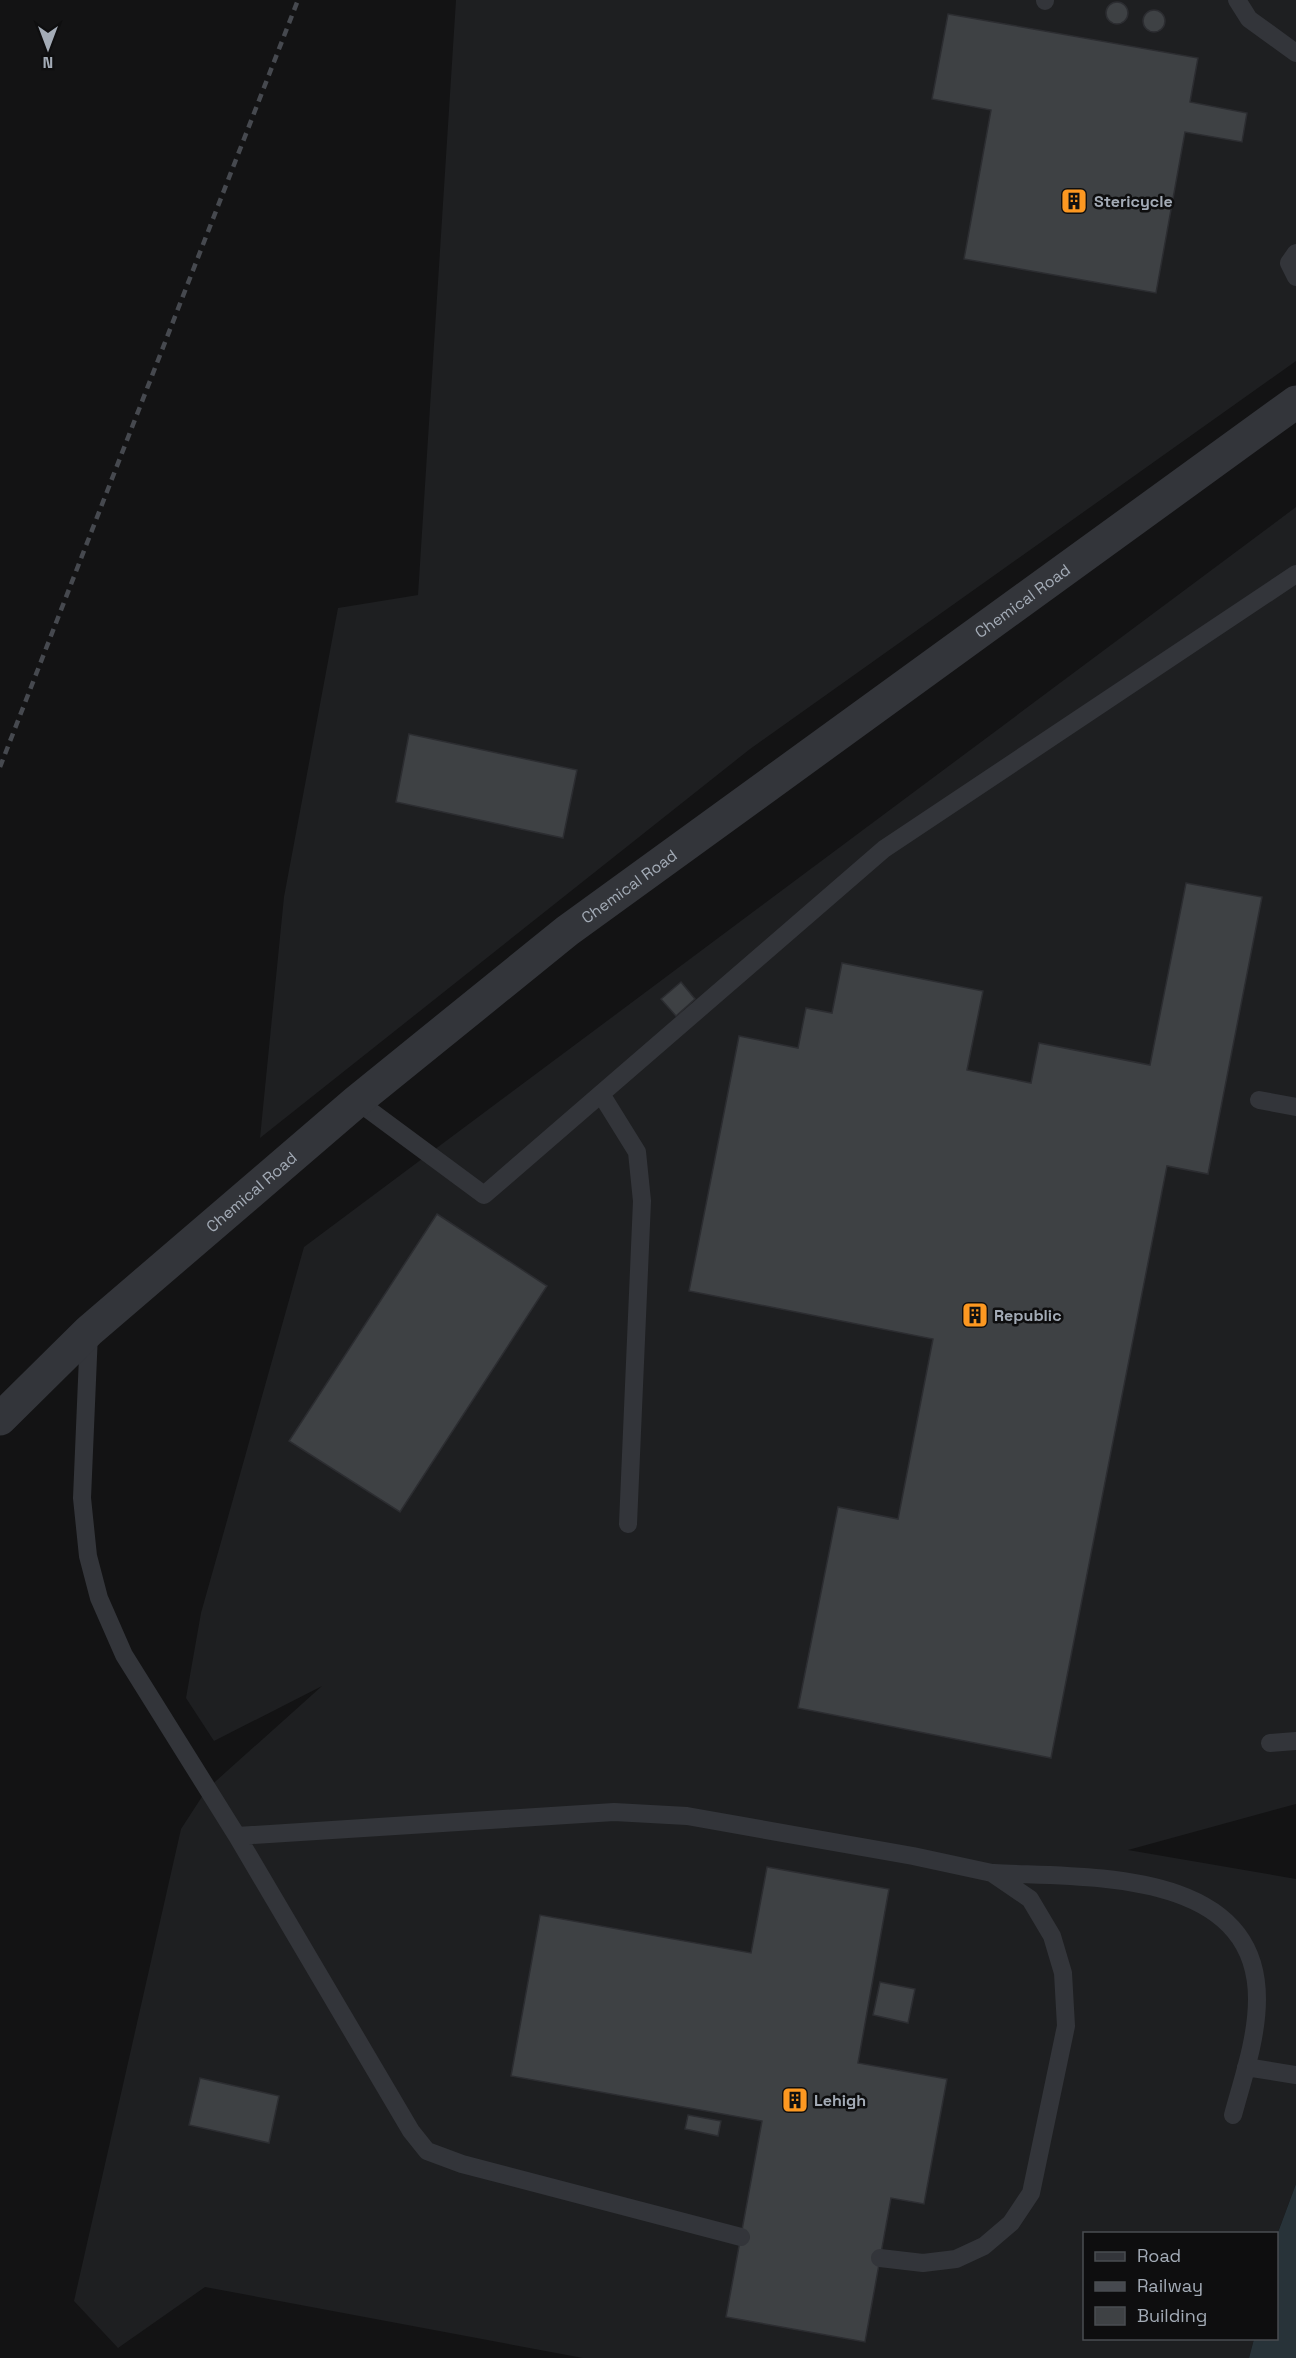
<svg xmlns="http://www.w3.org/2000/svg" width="1296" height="2358" viewBox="0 0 1296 2358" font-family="'Space Grotesk',sans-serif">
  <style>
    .built { fill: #1e1f21 }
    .water { fill: #283339 }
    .building { fill: #3e4144; stroke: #2c2d31; stroke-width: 1.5 }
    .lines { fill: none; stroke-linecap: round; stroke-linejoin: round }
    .lane { stroke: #33353a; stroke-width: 18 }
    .street { stroke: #33353a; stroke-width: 33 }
    .rail { stroke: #46494f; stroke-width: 4.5; stroke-dasharray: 8 6; stroke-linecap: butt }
    .labels { text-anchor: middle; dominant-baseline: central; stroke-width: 5; stroke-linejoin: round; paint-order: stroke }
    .poi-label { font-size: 16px; font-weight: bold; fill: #a3abb6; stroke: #0e0e0f; text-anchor: start }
    .street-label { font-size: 16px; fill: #a3abb6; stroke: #0e0e0f }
  </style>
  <rect width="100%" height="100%" fill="#131314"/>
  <path class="built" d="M456 0H1296V361L750 749 260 1138 284 897 338 608 418 595Z
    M1296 507V1804L1128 1850 1296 1879V2184L1277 2235 1084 2234V2338L1254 2339 1249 2358H583L205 2287 118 2348 74 2301 181 1829 207 1789 322 1686 214 1741 186 1698 201 1613 304 1247Z"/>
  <path class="water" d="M1296 2184V2358H1249L1254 2339 1276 2338 1277 2235Z"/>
  <path class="building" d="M1106 13a11 11 0 1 1 22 0a11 11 0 1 1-22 0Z
    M1143 21a11 11 0 1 1 22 0a11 11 0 1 1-22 0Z
    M948 14 1198 58 1190 102 1247 113 1242 142 1185 132 1156 293 964 259 991 110 932 99Z
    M409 734 577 770 563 838 396 802Z
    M1186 883 1262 897 1208 1174 1167 1166 1051 1758 798 1708 838 1507 898 1519 933 1339 689 1291 739 1036 798 1048 806 1008 832 1013 842 963 983 991 967 1070 1031 1083 1039 1043 1150 1065Z
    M681 982 695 999 676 1016 661 999Z
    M437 1214 547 1286 400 1512 289 1441Z
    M767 1867 889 1889 858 2063 947 2079 924 2204 891 2198 865 2342 726 2317 762 2121 511 2076 540 1915 751 1953Z
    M880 1982 915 1989 908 2023 873 2015Z
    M200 2078 279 2096 269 2143 189 2125Z
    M688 2115 721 2121 718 2136 685 2129Z"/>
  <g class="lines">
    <path class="lane" d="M1237 0 1249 19 1296 53
      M1045 1V0
      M1296 253 1289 263 1296 277
      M601 1094 637 1152 642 1201 628 1524
      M1259 1100 1296 1107
      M357 1101 484 1195 884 849 1296 574
      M89 1333 82 1498 88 1556 99 1598 124 1655 237 1836 614 1812 687 1816 913 1856 992 1873 1030 1899 1052 1936 1063 1973 1066 2026 1031 2193 1011 2223 984 2246 956 2259 923 2263 880 2258
      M1270 1743 1296 1741
      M237 1836 411 2131 427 2151 462 2164 741 2237
      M994 1873C1084 1878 1257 1867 1257 1999 1257 2038 1243 2078 1233 2115
      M1246 2067 1296 2075"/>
    <path class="street" id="s1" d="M0 1419 89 1331 357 1101 567 931 1296 402"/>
    <path class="rail" d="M0 767 298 0"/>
  </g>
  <defs>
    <symbol id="building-square" viewBox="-11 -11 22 22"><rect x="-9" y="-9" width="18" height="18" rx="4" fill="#fd9821" stroke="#0e0e0f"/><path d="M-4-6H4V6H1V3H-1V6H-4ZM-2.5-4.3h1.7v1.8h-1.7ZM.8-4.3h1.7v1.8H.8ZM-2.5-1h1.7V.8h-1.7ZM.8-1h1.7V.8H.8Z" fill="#111"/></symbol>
  </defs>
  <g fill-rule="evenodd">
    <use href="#building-square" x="1059" y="186" width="30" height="30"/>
    <use href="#building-square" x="960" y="1300" width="30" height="30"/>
    <use href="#building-square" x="780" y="2085" width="30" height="30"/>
  </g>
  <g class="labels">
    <g class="poi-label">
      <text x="1094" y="201">Stericycle</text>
      <text x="994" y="1315">Republic</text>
      <text x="814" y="2100">Lehigh</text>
    </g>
    <g class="street-label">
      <text stroke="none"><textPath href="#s1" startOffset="1311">Chemical Road</textPath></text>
      <text stroke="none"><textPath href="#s1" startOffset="825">Chemical Road</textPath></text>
      <text stroke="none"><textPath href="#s1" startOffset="339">Chemical Road</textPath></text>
    </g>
  </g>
  <rect x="1083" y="2232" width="195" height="108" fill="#0e0e0f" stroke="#4a4d52" stroke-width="1.5"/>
  <rect x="1095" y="2252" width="30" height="9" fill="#33353a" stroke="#4a4d52" stroke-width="1.5"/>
  <text x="1137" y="2262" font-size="18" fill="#a3abb6">Road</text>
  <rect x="1095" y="2282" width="30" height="9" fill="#46494f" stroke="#4a4d52" stroke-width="1.5"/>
  <text x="1137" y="2292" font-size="18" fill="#a3abb6">Railway</text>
  <rect x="1095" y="2307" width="30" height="18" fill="#3e4144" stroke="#4a4d52" stroke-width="1.5"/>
  <text x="1137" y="2322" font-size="18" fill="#a3abb6">Building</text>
  <g transform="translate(48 48) rotate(180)" stroke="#0e0e0f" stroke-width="4.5" paint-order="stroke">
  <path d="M0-4.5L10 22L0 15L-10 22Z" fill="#a3abb6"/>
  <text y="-9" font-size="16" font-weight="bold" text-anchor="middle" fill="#a3abb6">N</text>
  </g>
</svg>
